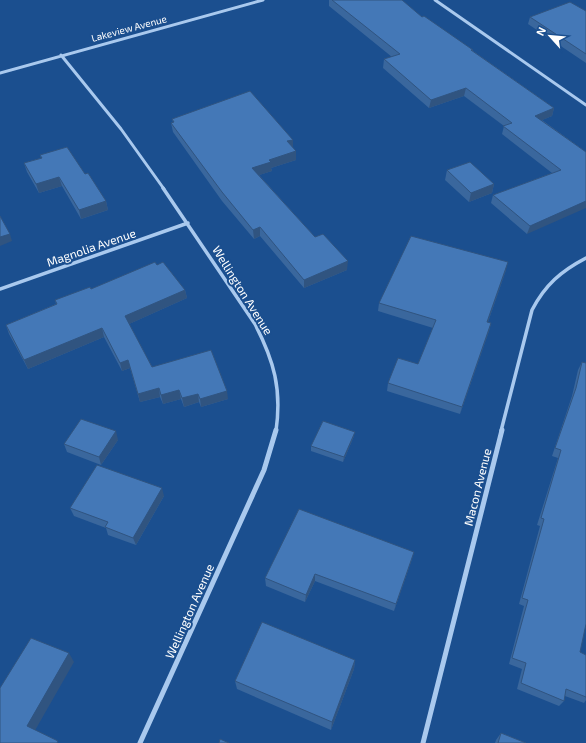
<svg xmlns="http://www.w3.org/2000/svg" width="586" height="743" viewBox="0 0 586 743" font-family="'Exo 2',sans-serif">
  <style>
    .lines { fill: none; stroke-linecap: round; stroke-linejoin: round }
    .street-far2 { stroke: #a9c9ee; stroke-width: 3 }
    .street-far1 { stroke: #a9c9ee; stroke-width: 3.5 }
    .street { stroke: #a9c9ee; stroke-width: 5 }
    .wall { fill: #3a679d }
    .shaded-wall { fill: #305480 }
    .building { fill: #4478b7; stroke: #305480 }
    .labels { text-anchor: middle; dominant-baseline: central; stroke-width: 4; stroke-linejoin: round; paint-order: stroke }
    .far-street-label { font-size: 10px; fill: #fff; stroke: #1b4f8f }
    .street-label { font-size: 12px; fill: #fff; stroke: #1b4f8f }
  </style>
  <rect width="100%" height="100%" fill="#1b4f8f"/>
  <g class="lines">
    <path class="street-far2" d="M435 0 586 105
      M61 55 121 129 164 189
      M0 73 263 0"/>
    <path class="street-far1" d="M163 188 255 324C274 361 282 389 276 431
      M0 289 188 223
      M501 431 532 310C545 285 561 271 586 258"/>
    <path class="street" d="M140 743 264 470 276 430
      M423 743 502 430"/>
  </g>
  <path class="wall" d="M329 0H396L473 50V51L554 108 552 116 542 120 586 152 527 234 491 203 493 195 552 173 502 134 504 126 464 96 429 108 383 68 384 59 392 57 329 6Z
    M586 11V63L528 24 530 17Z
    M172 119 293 148 296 160 271 168 272 171 259 175 315 237 347 270 304 288 260 236 254 239 222 201 173 132 171 123 173 122Z
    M40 155 85 174 106 201 108 210 81 219 62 186 39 193 27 172 24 163 41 158Z
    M447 170 494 184 492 193 469 202 445 180Z
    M157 265 185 290 187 298 129 324 152 367 228 399 201 407 199 402 184 407 181 399 163 404 160 397 140 402 130 368 122 371 104 337 28 369 9 334 6 325 56 304 55 300 91 289Z
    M506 270 488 322 491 323 489 331 460 414 387 391 388 383 418 364 433 328 378 311 379 303Z
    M582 362 580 652 586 700 584 703 565 696 564 701 559 706 517 689 522 669 509 664 524 606 519 604 540 526 537 525 558 458 552 456 572 396 578 370Z
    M354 436 343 462 311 451V446Z
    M118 440 101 465 67 452 64 444Z
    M164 496 136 545 108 535 106 528 74 516 70 508Z
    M412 559 394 611 315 581 305 602 266 586 265 578Z
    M355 660 354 669 331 730 237 689 235 681Z
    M501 733 526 743H495L496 740Z"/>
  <path class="shaded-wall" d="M466 88 464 96 429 108 431 100Z
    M554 108 552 116 533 124 535 116Z
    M293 140V148L287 141Z
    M296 151V160L271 168 272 171 253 177 252 168 269 160Z
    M59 177 62 186 39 193 36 184Z
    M494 184 492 193 469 202 471 193Z
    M106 201 108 210 81 219 79 210Z
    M586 201V208L527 234 530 226Z
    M260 227V236L254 239 253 230Z
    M10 234 12 241 0 246V237Z
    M348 261 347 270 304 288V280Z
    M508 262 506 270 485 330 487 322Z
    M185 290 187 298 127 325 125 316Z
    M491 323 489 331 460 414 462 407Z
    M102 328 104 337 28 369 24 360Z
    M128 360 130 368 122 371 120 363Z
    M159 388 160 397 140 402 138 394Z
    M179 390 181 399 163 404 161 395Z
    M227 391 228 399 201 407 200 399Z
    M198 394 199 402 184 407 182 398Z
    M116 431 118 440 101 465 99 457Z
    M355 432 354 436 343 462 344 457Z
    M162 488 164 496 136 545 133 538Z
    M414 552 412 559 394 611 396 604Z
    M315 574V581L305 602 306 595Z
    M69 653 74 662 33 734 27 726Z
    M355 660 354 669 331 730 332 722Z"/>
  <path class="building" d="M332 0H402L422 17 424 16 473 50H471L554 108 535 116 586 152V201L530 226 493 195 561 170 503 126 512 123 466 88 431 100 384 59 400 54Z
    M570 2 586 11V54L530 17Z
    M250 91 293 140 287 141 296 151 269 160 271 162 252 168 315 237 323 234 348 261 304 280 260 227 253 230 222 192 171 123 174 122 172 119Z
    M67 147 85 174 88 173 106 201 79 210 59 177 36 184 24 163 42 158 40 155Z
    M470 162 494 184 471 193 447 170Z
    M0 216 10 234 0 237Z
    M411 236 508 262 487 322 491 323 462 407 388 383 398 358 418 364 436 320 379 303Z
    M155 262 157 265 163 262 185 290 125 316 152 367 211 350 227 391 200 399 198 394 182 398 179 390 161 395 159 388 138 394 128 360 120 363 102 328 24 360 6 325 57 304 55 300 90 287 91 289Z
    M582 362 586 363V624L580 652 586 655V697L566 689 564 701 521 683 526 663 512 658 528 600 522 598 544 519 541 518 561 450 555 448 576 388Z
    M81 419 116 431 99 457 64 444Z
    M323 421 355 432 344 457 311 446Z
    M97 465 162 488 133 538 105 527 108 522 70 508Z
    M299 509 414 552 396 604 315 574 306 595 265 578Z
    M262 622 355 660 332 722 235 681Z
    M31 638 69 653 27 726 58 741 57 743H0V688Z
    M501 733 526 743H498Z
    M220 739 229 743H219Z"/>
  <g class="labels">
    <g class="far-street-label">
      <text transform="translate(129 28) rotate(-15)">Lakeview Avenue</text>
    </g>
    <g class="street-label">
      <text transform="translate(91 247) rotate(-19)">Magnolia Avenue</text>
      <text transform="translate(243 290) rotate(58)">Wellington Avenue</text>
      <text transform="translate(477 487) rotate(-76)">Macon Avenue</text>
      <text transform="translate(189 611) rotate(-66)">Wellington Avenue</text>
    </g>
  </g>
  <g transform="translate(550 36) rotate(297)" stroke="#1b4f8f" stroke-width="3" paint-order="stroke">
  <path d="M0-3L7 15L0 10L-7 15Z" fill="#ffffff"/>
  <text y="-6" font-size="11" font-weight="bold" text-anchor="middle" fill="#ffffff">N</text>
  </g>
</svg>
